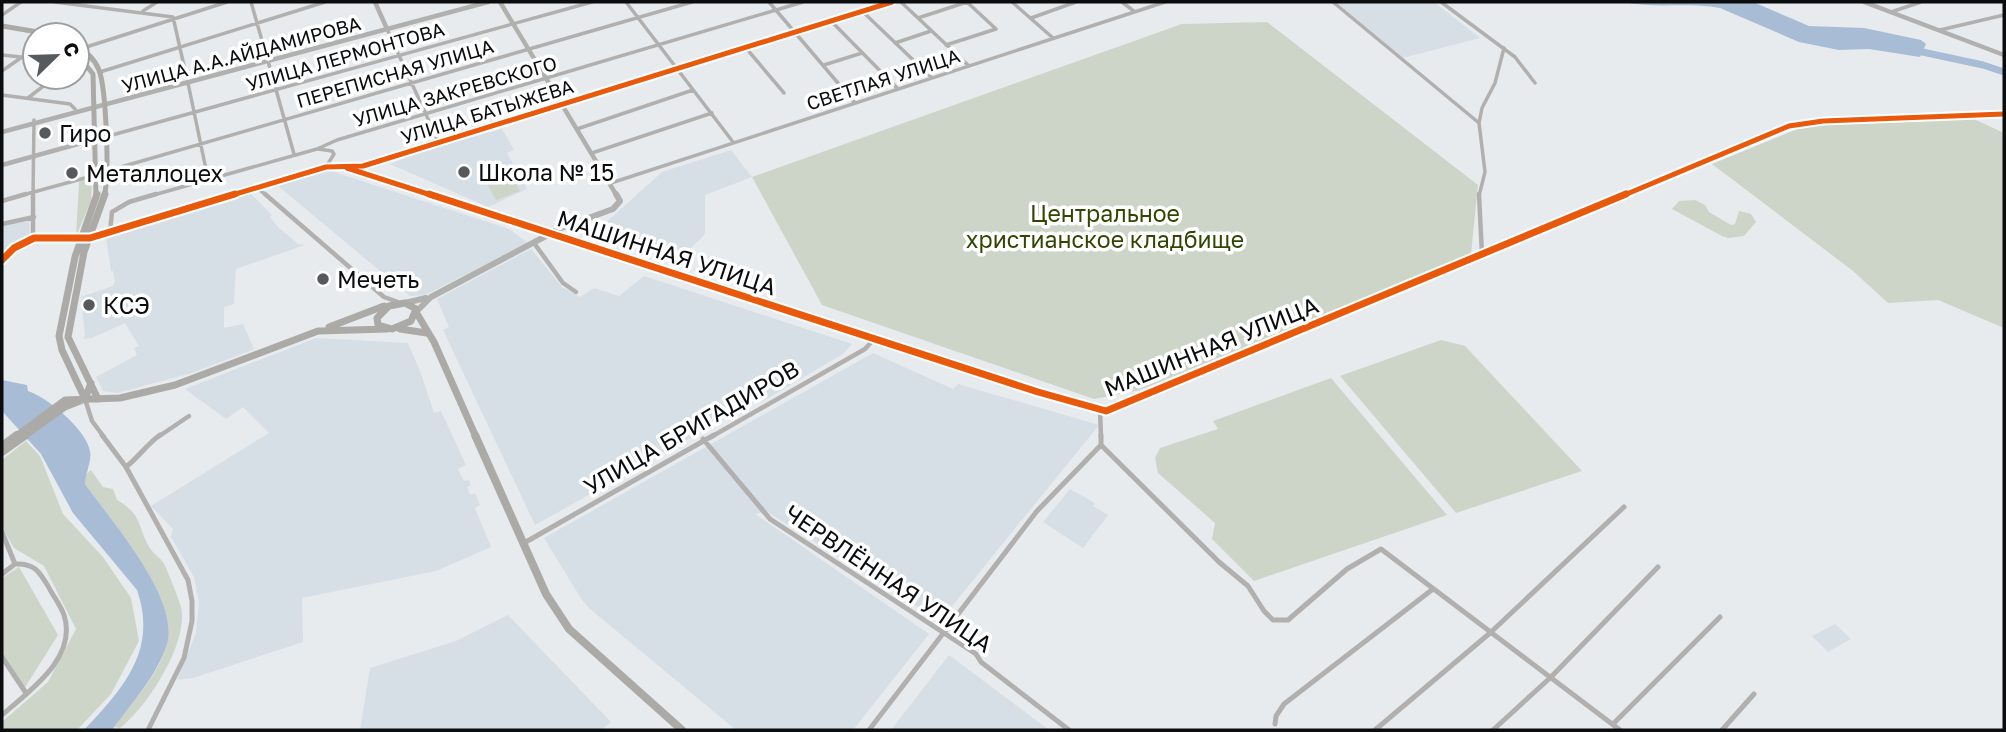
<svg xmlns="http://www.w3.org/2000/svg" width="2006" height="732" viewBox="0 0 2006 732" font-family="'Golos Text',sans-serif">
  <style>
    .built { fill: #d6dee6 }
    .green { fill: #cdd5c9 }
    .water { fill: #a8bcd6 }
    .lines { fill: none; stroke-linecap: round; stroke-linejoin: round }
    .river { stroke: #a8bcd6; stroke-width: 7 }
    .minor-far2 { stroke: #b1b0ae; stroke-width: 3.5 }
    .minor-far1 { stroke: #b1b0ae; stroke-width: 4.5 }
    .minor { stroke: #b1b0ae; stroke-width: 5 }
    .tertiary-far1 { stroke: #b1b0ae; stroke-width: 4.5 }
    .tertiary { stroke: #b1b0ae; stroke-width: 5 }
    .secondary-far1 { stroke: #b0b0ae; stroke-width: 4.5 }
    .secondary { stroke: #b0b0ae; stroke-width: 6 }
    .primary-far2 { stroke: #abaaa7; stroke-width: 5 }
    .primary-far1 { stroke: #abaaa7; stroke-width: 7 }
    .primary { stroke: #abaaa7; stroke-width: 8 }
    .cycleway-far1-casing { stroke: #fff; stroke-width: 9 }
    .cycleway-casing { stroke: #fff; stroke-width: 11 }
    .cycleway-far1 { stroke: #e8590c; stroke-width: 5 }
    .cycleway { stroke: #e8590c; stroke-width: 7 }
    .poi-dot { fill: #575a5c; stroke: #fff; stroke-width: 2.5 }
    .labels { text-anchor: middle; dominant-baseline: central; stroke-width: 7; stroke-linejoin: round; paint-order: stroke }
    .far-street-label { font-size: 19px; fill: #0a0c0e; stroke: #fff }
    .poi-label { font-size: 23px; fill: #0a0c0e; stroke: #fff; text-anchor: start }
    .park-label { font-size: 23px; fill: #324602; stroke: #fff }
    .street-label { font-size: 23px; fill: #0a0c0e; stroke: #fff }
  </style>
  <rect width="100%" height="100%" fill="#e7ebee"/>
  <path class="built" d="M1336 2H1434L1480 38 1403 58Z
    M502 129 514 150 507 153 527 189 488 207 390 164 436 146Z
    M731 150 752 177 705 195V234L677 262 592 235 662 172Z
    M328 170 509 229 528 243 425 295 410 296 277 185Z
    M250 193 272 215 270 217 277 226 298 244 305 245 236 269 234 304 224 307V328L243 324 254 349 192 373 117 393 103 391 96 377 137 355 134 348 139 346 125 323 92 338 83 339 85 336 81 297 113 286 115 281 113 271H111L106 238Z
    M23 219 29 221 30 237 19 240 2 258V225Z
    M531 249 562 287 580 297 594 288 619 296 644 276 852 344 843 354 763 401 760 399 535 525 443 330 449 327 437 299Z
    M316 338 408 343 420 371 434 413 441 411 466 465 458 469 464 481 469 480 471 485 467 487 470 495 475 493 480 505 475 508 491 547 436 571 302 598 303 642 193 678 177 680 196 633 199 603 194 577 171 537 173 529 151 506 269 433 243 407 226 419 185 389Z
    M873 353 953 389 958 384 1099 425 940 621 766 511 755 514 929 634 853 730H736L590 609 582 600 544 538Z
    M1070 489 1095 503 1093 506 1108 515 1083 548 1043 522Z
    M508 615 611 722 601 730H360L370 668 456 641Z
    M1835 624 1851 639 1828 652 1812 636Z
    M949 655 1049 730H891Z"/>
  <path class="green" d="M1267 22 1478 185 1471 254 1140 390 1094 399 822 305 752 177 1182 24Z
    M1974 119 2004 133V328L1938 300 1888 303 1853 271 1712 164 1805 126Z
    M504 164 520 191 496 200 480 171Z
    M92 177 91 201 76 236 79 182Z
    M1695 200 1705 205 1709 212 1731 225 1735 224 1739 211 1751 214 1756 222 1744 236 1728 238 1722 236 1672 209 1679 201Z
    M1441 340 1465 346 1582 471 1456 513 1340 376Z
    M1331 378 1447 515 1254 581 1212 539 1215 523 1158 473 1155 458 1160 448 1218 429 1213 421Z
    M26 441 40 456 63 514 103 557 131 598 139 641 111 694 77 730H2V722L48 682 76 629 44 566 14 548 2 527V460Z
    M91 470 103 487 113 489 117 500C145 516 136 528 152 551 155 555 160 558 163 562 166 566 180 602 181 607 189 643 147 707 120 728L114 727C132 702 161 673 167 642 178 595 111 522 85 484V475Z
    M19 567 58 635 24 689 2 655V578Z"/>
  <path class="water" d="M1623 2H1753L1809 26 1864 28 1921 40 1926 44 1920 57 1869 49 1839 50 1799 42 1720 8C1688 2 1655 9 1623 2Z
    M2 380 27 385 28 391C47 397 86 429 90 451 92 462 85 473 85 484 111 521 180 598 167 644 157 676 131 704 112 730H84C123 688 158 651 137 590L73 513 41 454 2 411Z"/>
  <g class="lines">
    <path class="river" d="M1913 50 1983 65 2004 72"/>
    <path class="minor-far2" d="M55 2 173 17 187 79
      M251 2 267 58
      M626 2 733 142
      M769 2 855 103
      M901 2 969 66
      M1012 2 1053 38
      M1122 2 1135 12
      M1333 2 1479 123 1485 172 1479 196
      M1441 2 1515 57 1535 83
      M143 11 157 2
      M862 11 932 78
      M1891 12 1921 2
      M2 15 21 2
      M918 18 967 2 996 29 946 45
      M1031 18 1076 2
      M831 21 898 89
      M387 29 439 143
      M1940 30 2004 15
      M895 43 931 31
      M746 48 784 93
      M77 50 227 2
      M2 55 21 57
      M268 61 294 154
      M824 65 862 53
      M2 71 35 48
      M100 72 325 2
      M188 83 208 179
      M2 95 70 104 75 109
      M28 98 55 77
      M1479 123 1482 108 1495 83 1504 48
      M577 129 693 90
      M105 137 592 2
      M318 149 332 151 334 154 326 167
      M592 153 712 113
      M347 168 434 196
      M107 171 692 2
      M611 183 1165 2
      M256 187 267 196
      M19 196 96 175
      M33 196 34 120
      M150 196 317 149 337 140 803 2
      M1622 196 1789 126 1823 121 2004 114"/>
    <path class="minor-far1" d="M265 194 384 297 398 302
      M429 194 1038 392 1106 411 1626 194
      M1479 194 1482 255
      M2 201 26 194
      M2 224 34 217
      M110 232 112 212 129 202 156 194
      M33 237V194
      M534 243 563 283 576 292
      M2 260C34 228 43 243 83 240
      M85 399 92 421 104 437
      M1100 410 1101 437
      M158 437 189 416
      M711 437 865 349 874 339"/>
    <path class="minor" d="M102 435 126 467 188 580 192 601V621L184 658 148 730
      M703 439 770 519 976 654 981 662 1069 730
      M1101 445 1219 562 1248 586 1264 611 1273 620H1288L1347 569 1381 549 1620 730
      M126 467C139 457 147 444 160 435
      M2 532 15 564C34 563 39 571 48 586 53 596 60 604 64 615 78 658 29 691 2 715
      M524 543 714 435
      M2 574 15 564
      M2 657 26 693
      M1275 724 1276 716 1284 704 1433 589
      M1613 724 1720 617
      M869 730 1037 511 1101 445V435
      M1375 730 1490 633 1624 507
      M1493 730 1551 677 1658 567
      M1722 730 1754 694"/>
    <path class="tertiary-far1" d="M375 2 387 29
      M1864 2 2004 55
      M2 165 96 139
      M229 196 326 167 363 166 892 2"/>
    <path class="tertiary" d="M90 238 235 194"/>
    <path class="secondary-far1" d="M500 2 617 196
      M2 132 488 2"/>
    <path class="secondary" d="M405 303 426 298
      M416 312 431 297 561 228 613 209 620 201 616 194"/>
    <path class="primary-far2" d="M2 26 56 35
      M77 46C87 53 94 58 99 70 106 88 110 178 104 196
      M77 54 93 74 96 196"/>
    <path class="primary-far1" d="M405 303 416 309 411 321 392 329 378 325 377 318 389 306Z
      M416 312 434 342 476 437
      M329 327 384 306
      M400 329 427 333
      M85 399 62 350 59 336 75 257 97 194
      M98 399 68 337 84 252 105 194
      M15 437 65 400 120 398 175 385 318 331 387 329
      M23 437 65 407 85 399 91 383"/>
    <path class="primary" d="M475 435 546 594 569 629 682 730
      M2 446 17 435
      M2 452 26 435"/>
    <defs>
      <path id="cycleway-far1" d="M347 168 434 196
        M229 196 326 167 363 166 892 2
        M1622 196 1789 126 1823 121 2004 114"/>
      <path id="cycleway" d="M429 194 1038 392 1106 411 1626 194
        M2 260 14 248 34 238H90L235 194"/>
    </defs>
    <use href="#cycleway-far1" class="cycleway-far1-casing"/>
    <use href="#cycleway" class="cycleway-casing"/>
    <use href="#cycleway-far1" class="cycleway-far1"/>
    <use href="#cycleway" class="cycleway"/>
  </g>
  <g class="poi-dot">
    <circle cx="45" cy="133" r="7"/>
    <circle cx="464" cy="172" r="7"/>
    <circle cx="72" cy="173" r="7"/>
    <circle cx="323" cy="279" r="7"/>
    <circle cx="89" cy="305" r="7"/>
  </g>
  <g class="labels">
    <g class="far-street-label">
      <text transform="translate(241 54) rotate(-15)">УЛИЦА А.А.АЙДАМИРОВА</text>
      <text transform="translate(345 56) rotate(-16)">УЛИЦА ЛЕРМОНТОВА</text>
      <text transform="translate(395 73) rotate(-16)">ПЕРЕПИСНАЯ УЛИЦА</text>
      <text transform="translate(883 79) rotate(-18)">СВЕТЛАЯ УЛИЦА</text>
      <text transform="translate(455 91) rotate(-16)">УЛИЦА ЗАКРЕВСКОГО</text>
      <text transform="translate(487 111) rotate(-17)">УЛИЦА БАТЫЖЕВА</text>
    </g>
    <g class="poi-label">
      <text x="59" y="133">Гиро</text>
      <text x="478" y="172">Школа № 15</text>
      <text x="86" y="173">Металлоцех</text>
      <text x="337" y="279">Мечеть</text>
      <text x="103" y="305">КСЭ</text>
    </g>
    <g class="park-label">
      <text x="1105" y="213">Центральное<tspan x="1105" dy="26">христианское кладбище</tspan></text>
    </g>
    <g class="street-label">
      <text transform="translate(667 252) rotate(18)">МАШИННАЯ УЛИЦА</text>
      <text transform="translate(1211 346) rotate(-22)">МАШИННАЯ УЛИЦА</text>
      <text transform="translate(691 427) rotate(-30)">УЛИЦА БРИГАДИРОВ</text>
      <text transform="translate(889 578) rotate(34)">ЧЕРВЛЁННАЯ УЛИЦА</text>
    </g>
  </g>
  <rect width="2006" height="732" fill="none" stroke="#0a0c0e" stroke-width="7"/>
  <g transform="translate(56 56) rotate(67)"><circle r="33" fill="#ffffff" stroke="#9d9e9f" stroke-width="2"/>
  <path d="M0-5L12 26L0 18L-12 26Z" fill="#575a5c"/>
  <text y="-10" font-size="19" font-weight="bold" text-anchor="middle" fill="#0a0c0e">С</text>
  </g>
</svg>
